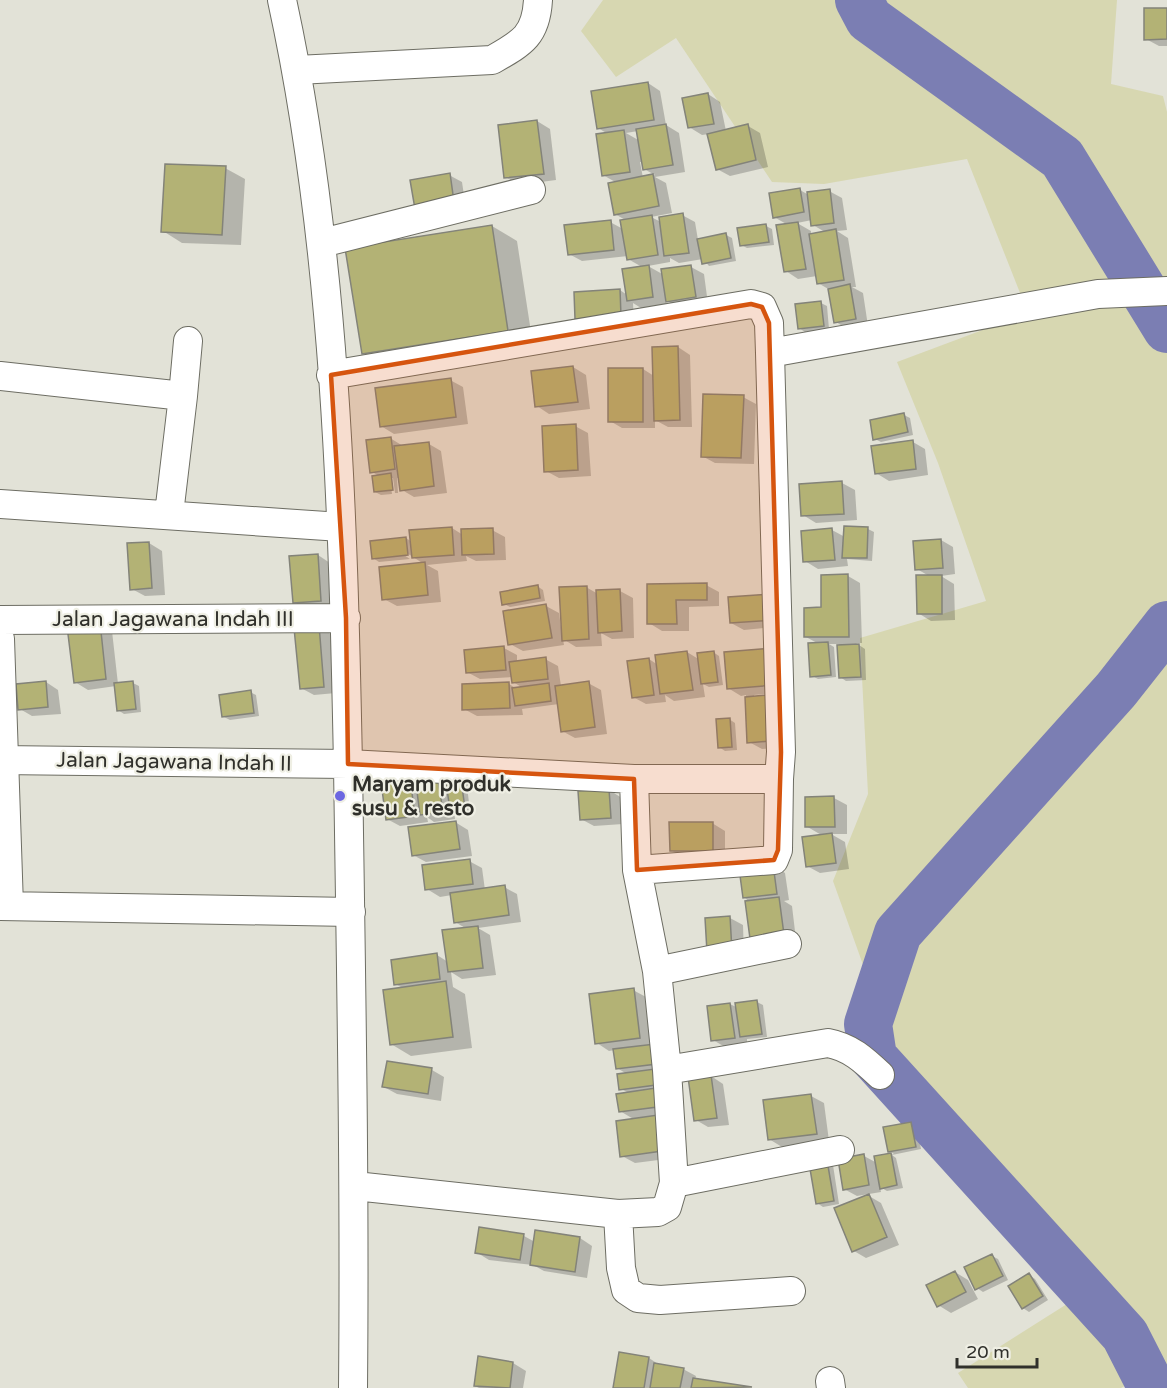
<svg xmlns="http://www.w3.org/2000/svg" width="1167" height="1388" viewBox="0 0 1167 1388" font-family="'Varela Round',sans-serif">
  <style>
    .green { fill: #d7d7b1 }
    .shadow { fill: #0003; fill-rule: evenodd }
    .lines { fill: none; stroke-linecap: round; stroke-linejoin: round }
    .river { stroke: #7b7eb3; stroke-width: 48 }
    .building { fill: #b3b275; stroke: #838379; stroke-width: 1.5 }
    .minor-casing { stroke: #6d6d63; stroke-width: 30 }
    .minor { stroke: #fff; stroke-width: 28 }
    .marked { fill: #d6550f; fill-opacity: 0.2; stroke: #d6550f; stroke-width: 4.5; stroke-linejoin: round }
    .poi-dot { fill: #6c67e1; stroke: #efefe4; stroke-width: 2 }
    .labels { text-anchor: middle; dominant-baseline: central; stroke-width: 4.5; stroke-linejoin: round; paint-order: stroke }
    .street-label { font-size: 21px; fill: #30302b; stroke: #efefe4 }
    .poi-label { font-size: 21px; font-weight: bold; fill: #30302b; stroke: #efefe4; text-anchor: start }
  </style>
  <rect width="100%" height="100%" fill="#e2e2d7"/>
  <path class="green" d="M603 0H1117L1111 84 1163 96 1167 112V1388H1162L1156 1369 1121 1388H968L958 1373 1097 1285 996 1185 919 1121 833 881 868 794 860 638 986 601 938 463 897 362 1028 313 967 159 824 184 772 182 676 38 616 77 581 31Z"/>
  <path class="shadow" d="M1167 10V46H1159L1146 39Z
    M648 83 660 91 666 125 679 133 685 172 655 177 666 183 672 213 651 217 661 222 682 215 695 222 698 240 726 235 732 238 736 261 709 266 703 259 679 263 670 258V262L648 266 664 275 691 267 704 274 708 304 680 308 665 300 666 304 641 308 633 303 634 323 590 325 620 290 627 295 642 267 628 259V256L582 261 569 254 610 222 623 229 627 221 615 214 617 183 603 175 608 134 598 128ZM638 131 640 141 626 133ZM640 162H643L644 169 655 175 643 178Z
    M708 94 720 102 726 131 748 126 760 133 768 167 730 176 717 169 709 134 702 135 689 127Z
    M537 121 550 129 556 180 518 185 506 177Z
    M225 168 245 179 241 245 182 243 163 231Z
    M449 175 462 182 466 209 411 181Z
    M800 190 807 194 829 191 842 198 847 230 837 231 848 238 856 287H852L863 293 868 326 849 330 836 322 830 290 818 283 817 276 798 279 786 271 788 225 774 217ZM812 220 813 225 825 232 811 235V231L797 223Z
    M492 226 517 241 533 345 389 368 363 353Z
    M766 226 772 229 774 245 747 248 741 245Z
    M821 303 827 306 829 329 805 332 799 328Z
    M678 347 690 355 692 427H668L655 420V428H622L610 421 643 369 654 376Z
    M573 367 586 375 590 409 549 414 537 406Z
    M450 380 463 387 468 424 394 434 381 426Z
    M743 397 756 404 754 464 715 463 702 456Z
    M904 415 910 418 913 435 881 442 875 439Z
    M575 426 588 433 591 476 559 478 546 471Z
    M390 438 403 446 429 444 441 451 447 493 414 497 402 490 400 477 397 478 398 493H395L393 478H390L392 494 381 495 375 492 379 476 372 472Z
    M913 442 925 449 928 475 889 481 876 473Z
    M842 483 855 490 857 520 816 523 803 515Z
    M452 528 463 535 492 530 505 537 506 560 476 561 466 556 467 561 427 565 438 571 441 602 397 606 384 599 424 564 402 550 401 553 410 559 379 562 373 558 406 538 412 542Z
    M868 529 874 532 872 561 847 559 848 566 818 569 805 561 832 530 845 537Z
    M941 540 953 547 955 574 941 576 954 584 955 620 931 621 918 613 929 576 917 569Z
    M149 543 162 551 165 595 145 596 132 589Z
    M318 555 330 563 334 608 307 609 294 602Z
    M848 576 860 583 862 643H856L865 649 866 680 846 681 840 677 839 644H829L834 647 836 677 818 679 812 676 819 644 806 637Z
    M706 585 719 592V606L689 607V631H662L649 623V586Z
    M537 586 543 590 545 601 510 607 504 604Z
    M586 587 598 594 620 591 633 598 634 638 612 639 601 633 602 646 576 647 563 639 564 645 523 651 510 644 546 606 559 613 561 627 563 626Z
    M730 599 785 626 744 630 731 623Z
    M318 627 331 634 336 693 314 695 301 688Z
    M69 628 112 631 118 684 133 683 139 686 141 712 124 714 118 710 116 686 88 690 75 682Z
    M504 648 517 655V662L545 659 558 666 561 686 588 683 601 690 607 734 575 738 562 731 559 704 522 709 523 715 477 716 464 709 509 684 517 689 523 688 513 682 512 677 480 679 467 672Z
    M687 652 700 660 713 652 719 656 723 685 709 687 703 684 705 697 674 701 665 695 666 702 646 704 633 697 649 659 658 665Z
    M725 653 788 692 754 695V697L793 747 762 749 749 742 746 695 741 696 728 688Z
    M46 682 58 690 61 714 32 716 20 709Z
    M250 692 256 695 259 716 230 720 224 717Z
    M729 719 735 723 737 750 725 751 719 747Z
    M381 775 466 778 470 811 454 810 455 819 434 822 427 817 428 822 400 826 387 819Z
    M609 790 622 798 623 824 594 826 581 819Z
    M834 798 847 805V834H831L845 842 849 869 820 873 807 866 823 836 806 826Z
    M455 822 468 830 472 856 426 862 413 855Z
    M712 823 725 831V857L684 858 671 850Z
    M469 861 482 868 485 890 504 887 517 894 521 922 478 928 490 935 496 975 462 979 451 972 453 987 465 994 472 1048 411 1056 391 1044 403 988 395 984 437 955 448 962 467 929 455 922 452 895 440 897 427 889Z
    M773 865 785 873 789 900 784 901 792 906 797 948 744 897Z
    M730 918 743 925 744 957 721 958Z
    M633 990 646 997 682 1157 635 1163 622 1156 635 1120 620 1111 629 1093 621 1089 627 1074 617 1068 615 1050 609 1051 597 1043Z
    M757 1002 763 1005 767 1037 747 1039V1044L725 1047 713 1040 730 1004 738 1008Z
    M432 1070 444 1077 441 1101 397 1094 384 1087Z
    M711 1076 723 1084 729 1125 708 1127 696 1120Z
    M811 1096 824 1103 829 1141 782 1147 769 1139Z
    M911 1123 917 1127 921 1149 892 1155 896 1158 903 1188 887 1191 880 1187 881 1192 857 1196 844 1189 864 1156 877 1163 875 1157 894 1154 889 1151Z
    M811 1164 833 1165 839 1204 823 1207 817 1203Z
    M869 1196 881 1203 899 1245 866 1258 854 1251Z
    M524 1236 535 1242 580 1238 592 1246 587 1278 544 1271 533 1265 489 1260 476 1252Z
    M992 1256 998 1259 1008 1280 983 1292 977 1288Z
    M955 1272 968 1280 978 1299 951 1313 938 1305Z
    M1029 1275 1035 1279 1048 1300 1029 1312 1023 1308Z
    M480 1358 513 1363 526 1371 523 1388H479L475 1386Z
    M649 1358 661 1366 683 1369 696 1376 695 1380 747 1388H615Z"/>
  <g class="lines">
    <path class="river" d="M859 0 869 19 1062 158 1167 329
      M1152 1388 1125 1335 873 1057 868 1024 898 933 1116 690 1167 625"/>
  </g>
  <path class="building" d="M1144 8H1167V39L1144 40Z
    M648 82 654 120 597 129 591 91Z
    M708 93 714 124 688 128 682 98Z
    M537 120 544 174 504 178 498 125Z
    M666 124 673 165 643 170 636 129Z
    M748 124 756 160 716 170 707 134Z
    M624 130 630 172 602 176 596 134Z
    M165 164 226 166 222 235 161 232Z
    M450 173 454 202 415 209 410 180Z
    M653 174 659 206 614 215 608 183Z
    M800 188 804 212 773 218 769 193Z
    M830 189 834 223 811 226 807 192Z
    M683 213 689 253 664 256 659 217Z
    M652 215 658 255 627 260 620 220Z
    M611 220 614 250 568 255 564 225Z
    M798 222 806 269 784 272 776 225Z
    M766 224 769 242 740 246 737 228Z
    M492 225 508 331 362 354 345 248Z
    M836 229 844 280 817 284 809 234Z
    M726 233 731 258 702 264 697 239Z
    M649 265 653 297 627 301 622 269Z
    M691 265 696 297 666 302 661 269Z
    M850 284 856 319 834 323 828 289Z
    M620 289 621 316 575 319 574 292Z
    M821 301 824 326 798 329 795 304Z
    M678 346 680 420 654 421 652 347Z
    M573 366 578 402 535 407 531 371Z
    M608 368H643V422H608Z
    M451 378 456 417 380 427 375 388Z
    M703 394 744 395 741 458 701 457Z
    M904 413 908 432 873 440 870 420Z
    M576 424 578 470 544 472 542 426Z
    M391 437 395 469 370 473 366 440Z
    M913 440 916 469 875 474 871 446Z
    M429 442 434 486 400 491 394 446Z
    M391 473 393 490 374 492 372 476Z
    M842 481 844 514 801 516 799 484Z
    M844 526 868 527 867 558H842Z
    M452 527 454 555 412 558 409 530Z
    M493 528 494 554 462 555 461 529Z
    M832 528 835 560 803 562 801 531Z
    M406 537 408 555 372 559 370 541Z
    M941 539 943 568 915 570 913 541Z
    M149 542 152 588 130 590 127 543Z
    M318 554 321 601 293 603 289 556Z
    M425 562 428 595 382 600 379 567Z
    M848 574 849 637H804V608L821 607V575Z
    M916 575H942V614H917Z
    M707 583V600H676L677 624H647V584Z
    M538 585 540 598 502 605 500 592Z
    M587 586 589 639 562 641 559 587Z
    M620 589 622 631 598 633 596 590Z
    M770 594 773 620 730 623 728 597Z
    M546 604 552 638 508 645 503 611Z
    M100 622 106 679 74 683 67 626Z
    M319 625 324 687 300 689 294 628Z
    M828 642 831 675 810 677 808 643Z
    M859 644 861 677 839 678 837 645Z
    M504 646 506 670 466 673 464 650Z
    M772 648 775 685 727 689 724 652Z
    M687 651 693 690 660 694 655 655Z
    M714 651 718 682 701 684 697 653Z
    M546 657 548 679 512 683 509 662Z
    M649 658 654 695 632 698 627 661Z
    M46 681 48 707 18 710 16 684Z
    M133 681 136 709 117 711 114 683Z
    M589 681 595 727 561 732 555 686Z
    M509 682 510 708 462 710V684Z
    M549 683 551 701 515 706 512 688Z
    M251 690 254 713 222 717 219 695Z
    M778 694 781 740 747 743 745 697Z
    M730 718 732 747 718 748 716 719Z
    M409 770 415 816 386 820 380 774Z
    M437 772 443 812 420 815 415 776Z
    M460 773 465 808 450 810 445 775Z
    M609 789 611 818 580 820 578 791Z
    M834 796 835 827H805V797Z
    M456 821 460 849 412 856 408 827Z
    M669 822H713V851H670Z
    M832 833 836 863 806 867 802 837Z
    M470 859 473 884 425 890 422 865Z
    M773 864 777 894 743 898 739 868Z
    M505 885 509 915 454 923 450 893Z
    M779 897 785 942 751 946 745 901Z
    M730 916 732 951 707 952 705 918Z
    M478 926 483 968 448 972 442 930Z
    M437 953 440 979 394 985 391 960Z
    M446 981 453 1037 390 1045 383 990Z
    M634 988 640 1038 595 1044 589 994Z
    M757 1000 762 1034 740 1037 735 1003Z
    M730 1003 735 1038 711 1041 707 1006Z
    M655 1044 657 1064 616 1069 613 1049Z
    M387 1061 432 1068 428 1094 382 1087Z
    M655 1069 656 1085 619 1090 617 1074Z
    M711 1075 717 1118 694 1121 688 1077Z
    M662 1087 665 1106 619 1112 616 1094Z
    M811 1094 817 1134 768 1140 763 1100Z
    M665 1114 669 1150 620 1157 616 1121Z
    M911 1122 916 1147 888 1152 883 1127Z
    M891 1153 897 1185 880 1189 874 1156Z
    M864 1154 869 1185 843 1190 838 1159Z
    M827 1160 834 1201 816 1204 809 1163Z
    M869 1194 887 1237 852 1252 834 1208Z
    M479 1227 524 1234 520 1260 475 1253Z
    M535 1230 580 1237 575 1272 530 1265Z
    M992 1254 1003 1276 975 1290 964 1267Z
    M955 1271 966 1292 937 1307 926 1285Z
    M1029 1273 1043 1296 1022 1309 1008 1286Z
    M619 1352 649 1357 644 1388H613Z
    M478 1356 513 1362 510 1388 474 1386Z
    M654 1363 684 1368 680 1388H650Z
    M693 1378 752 1387 691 1388Z"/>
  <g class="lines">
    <defs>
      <path id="minor" d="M282 0C336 248 343 512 348 765 351 973 355 1180 353 1388
        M297 70 492 60C522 43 536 36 538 0
        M322 243 531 190
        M770 353 1098 294 1167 291
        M0 376 183 396 188 341
        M0 504 341 527
        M169 514 183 396
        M0 620 346 618
        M0 639 9 906
        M0 760 348 764 634 779H779L781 752 770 353 769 323 762 307 751 304 331 375
        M637 870 774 860 778 850 779 779
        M0 906 351 912
        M657 971 787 944
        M667 1070 828 1043C850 1047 864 1060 880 1075
        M674 1183 840 1150
        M355 1186 618 1214 658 1212 667 1207 674 1183 667 1070 657 971 637 870 634 779
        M618 1214 621 1268 626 1290 638 1298 660 1300 791 1291
        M830 1381 831 1388"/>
    </defs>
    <use href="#minor" class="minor-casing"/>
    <use href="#minor" class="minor"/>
  </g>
  <path class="marked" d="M751 304 762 307 769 323 781 752 778 850 774 860 637 870 634 779 348 764 346 618 331 375Z"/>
  <circle class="poi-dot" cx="340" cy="796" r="6"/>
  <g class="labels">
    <g class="street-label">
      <text x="173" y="619">Jalan Jagawana Indah III</text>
      <text transform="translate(174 762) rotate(1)">Jalan Jagawana Indah II</text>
    </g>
    <g class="poi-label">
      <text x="352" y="784">Maryam produk<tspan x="352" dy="24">susu &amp; resto</tspan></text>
    </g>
  </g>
  <path d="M957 1358v9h80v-9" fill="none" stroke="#30302b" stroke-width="3"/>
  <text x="966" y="1358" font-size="18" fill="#30302b" stroke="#efefe4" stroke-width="4.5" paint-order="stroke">20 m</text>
</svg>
